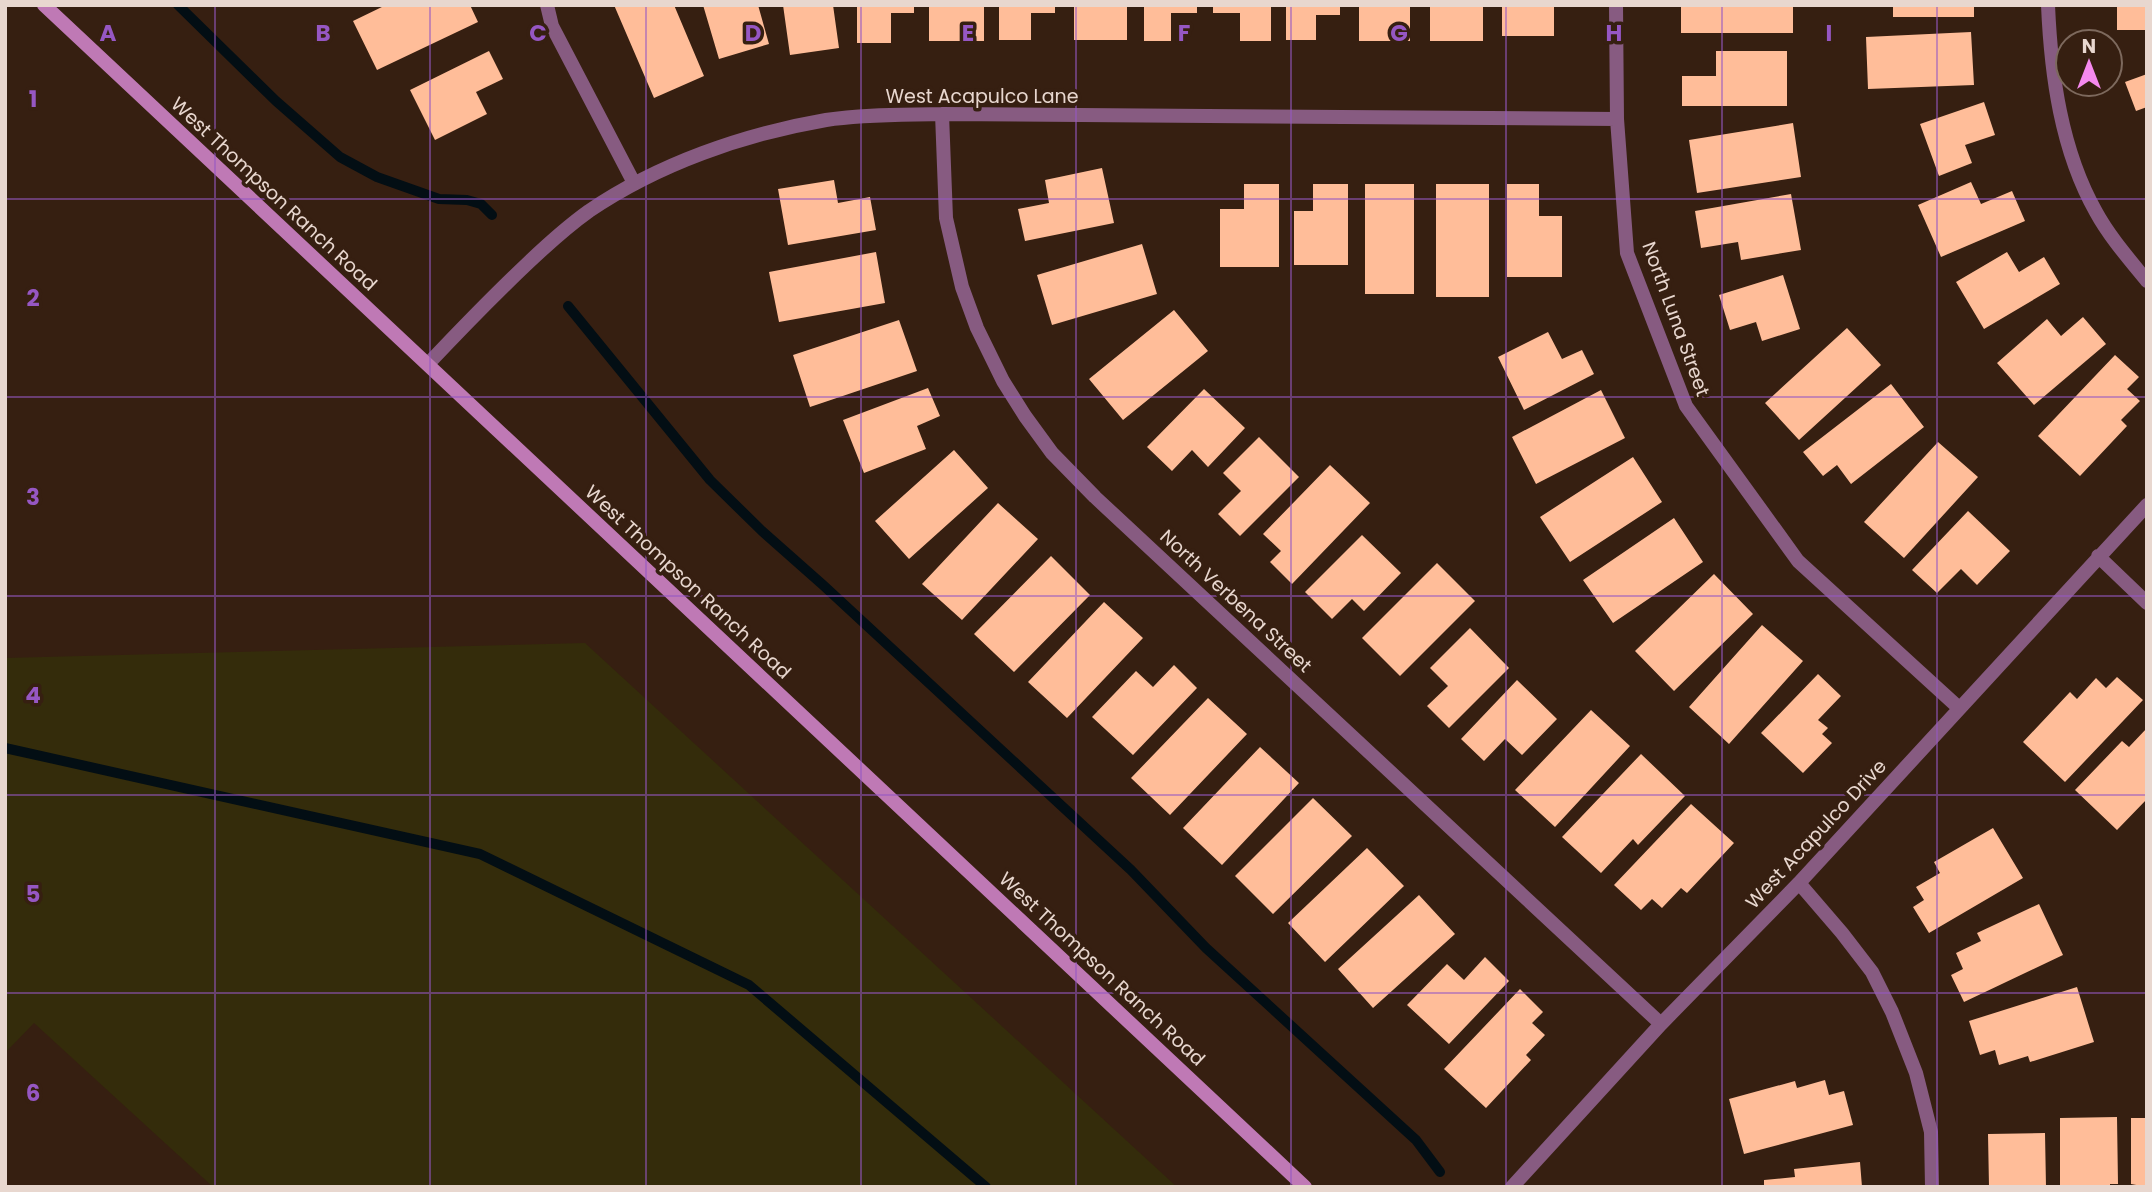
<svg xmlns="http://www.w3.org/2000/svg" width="2152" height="1192" viewBox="0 0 2152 1192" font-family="Poppins,sans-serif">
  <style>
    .sand { fill: #342c0b }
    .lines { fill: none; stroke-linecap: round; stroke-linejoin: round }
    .stream { stroke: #030e14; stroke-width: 10 }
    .building { fill: #ffbd99 }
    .minor { stroke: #875b81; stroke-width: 14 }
    .secondary { stroke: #bf79b5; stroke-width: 14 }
    .grid { fill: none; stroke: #9657c3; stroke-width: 2; stroke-opacity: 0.55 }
    .labels { text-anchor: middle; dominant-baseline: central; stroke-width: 7; stroke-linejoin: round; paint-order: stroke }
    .street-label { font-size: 19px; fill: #e8d7cf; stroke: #361f11 }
    .grid-label { font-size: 23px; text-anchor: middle; font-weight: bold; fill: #9657c3; stroke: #361f11; stroke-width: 7; stroke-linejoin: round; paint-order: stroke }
  </style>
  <rect width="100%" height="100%" fill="#361f11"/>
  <path class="sand" d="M585 643 1177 1187H213L34 1023 5 1053V658Z"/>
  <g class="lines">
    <path class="stream" d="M178 5 276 101 340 157 377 177 439 199 467 200 481 204 492 215
      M568 306 710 480 762 531 823 585 1131 870 1206 948 1416 1140 1440 1172
      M5 748 480 854 749 985 986 1187"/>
  </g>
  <path class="building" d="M386 5H470L478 22 377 70 353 21Z
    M614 5H674L704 76 654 98Z
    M703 5H758L769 44 719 59Z
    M783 5H833L839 48 790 55Z
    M857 5H914V13H891V43H857Z
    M929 5H984V41H929Z
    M999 5H1055V13H1031V40H999Z
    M1074 5H1127V40H1074Z
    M1144 5H1197V13H1171V41H1144Z
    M1213 5H1271V41H1240V13H1213Z
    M1286 5H1340V15H1316V40H1286Z
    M1359 5H1410V41H1359Z
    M1430 5H1483V41H1430Z
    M1502 5H1554V36H1502Z
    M1681 5H1793V33H1681Z
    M1893 5H1974V17H1893Z
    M2117 5H2147V30H2117Z
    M1971 32 1974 85 1868 89 1866 37Z
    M489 51 503 79 476 92 487 114 435 140 410 90Z
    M1716 51H1787V106H1682V76H1716Z
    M2147 74V107L2136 111 2125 82Z
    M1984 102 1995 135 1965 145 1972 163 1939 176 1920 124Z
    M1793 123 1801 177 1697 193 1689 140Z
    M1102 168 1114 223 1025 241 1018 209 1049 203 1045 180Z
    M834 180 838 203 870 197 876 230 788 245 778 189Z
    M1971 182 1981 204 2012 191 2025 221 1941 257 1918 205Z
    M1244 184H1279V267H1220V209H1244Z
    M1313 184H1348V265H1294V211H1313Z
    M1365 184H1414V294H1365Z
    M1436 184H1489V297H1436Z
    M1507 184H1539V216H1562V277H1507Z
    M1791 194 1801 250 1741 260 1738 242 1701 248 1695 211Z
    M1142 244 1157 294 1052 325 1037 275Z
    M876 252 885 303 779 322 769 272Z
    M2007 252 2019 272 2044 257 2060 284 1984 329 1956 282Z
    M1783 275 1800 329 1762 341 1756 322 1730 330 1719 295Z
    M1174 310 1208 351 1123 420 1089 379Z
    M2083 317 2106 344 2034 405 1997 363 2047 319 2061 336Z
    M899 320 917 371 810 407 793 355Z
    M1847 328 1881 365 1799 440 1765 403Z
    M1548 332 1562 359 1582 350 1594 374 1524 410 1498 357Z
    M2115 355 2139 377 2127 389 2140 401 2121 420 2127 426 2080 476 2038 436Z
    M1891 384 1924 427 1851 484 1837 465 1823 476 1803 452Z
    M928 388 940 416 917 426 926 449 864 473 843 420Z
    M1204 389 1245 428 1208 467 1192 450 1172 471 1147 447Z
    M1601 390 1625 438 1536 484 1512 437Z
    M1259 437 1299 477 1240 536 1218 514 1241 491 1223 473Z
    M1938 442 1978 477 1904 558 1864 522Z
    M954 450 988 488 909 559 875 521Z
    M1633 457 1662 502 1570 562 1540 517Z
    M1330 465 1370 503 1292 584 1270 562 1281 551 1263 534Z
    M998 503 1038 539 962 620 922 584Z
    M1968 511 2010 551 1977 585 1961 569 1937 593 1912 570Z
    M1674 518 1703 562 1613 623 1583 580Z
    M1362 535 1401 573 1364 611 1352 599 1332 619 1305 592Z
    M1051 556 1090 595 1014 672 974 634Z
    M1437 563 1475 601 1400 676 1362 638Z
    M1714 574 1753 614 1674 691 1635 651Z
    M1104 602 1143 638 1067 718 1028 682Z
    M1762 625 1803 661 1729 744 1689 707Z
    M1470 628 1509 668 1449 728 1427 706 1448 686 1430 668Z
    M1174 665 1197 688 1133 755 1092 717 1136 671 1153 687Z
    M1818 674 1841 696 1818 720 1828 728 1822 734 1832 743 1803 773 1761 733Z
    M2117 677 2143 700 2065 782 2023 742 2070 692 2077 699 2096 678 2106 688Z
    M1517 680 1557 719 1522 755 1505 739 1484 761 1461 739Z
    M1208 698 1247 734 1170 815 1131 778Z
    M1591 710 1630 746 1555 827 1515 790Z
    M2147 728V799L2117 830 2075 790 2122 741 2129 747Z
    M1260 747 1299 783 1222 865 1183 828Z
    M1641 754 1685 796 1638 845 1633 839 1601 873 1562 837Z
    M1313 798 1352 836 1273 914 1235 876Z
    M1691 804 1734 843 1687 893 1681 888 1662 908 1652 899 1641 910 1614 885Z
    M1993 828 2023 878 1929 933 1913 907 1924 900 1916 887 1940 873 1934 862Z
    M1367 848 1404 886 1325 962 1288 923Z
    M1419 895 1455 934 1373 1008 1338 969Z
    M2039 904 2063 955 1964 1002 1951 975 1963 969 1956 953 1981 941 1977 933Z
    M1485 957 1509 981 1449 1044 1407 1005 1447 964 1464 980Z
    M2077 987 2094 1042 2030 1062 2028 1056 1999 1065 1995 1050 1980 1055 1969 1021Z
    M1520 989 1543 1012 1532 1023 1545 1035 1526 1055 1531 1060 1486 1108 1444 1069Z
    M1825 1080 1829 1095 1844 1091 1853 1125 1744 1154 1729 1099 1795 1081 1797 1088Z
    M2117 1117 2118 1184H2110V1187H2060V1118Z
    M2131 1118H2147V1187L2131 1184Z
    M2045 1133 2046 1187H1989L1988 1134Z
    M1860 1162 1862 1187H1764V1180L1795 1177 1794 1169Z"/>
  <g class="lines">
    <path class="minor" d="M547 5 552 26 634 183
      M1616 5 1617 119 1627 253 1686 406 1798 561 1959 708
      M2048 5C2051 75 2061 150 2096 212 2109 236 2129 259 2147 281
      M942 114 946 218 962 287 977 328 1003 381 1025 416 1052 453 1095 497 1661 1024
      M428 364C461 329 494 295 529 262 548 244 568 226 589 211 658 164 744 134 826 120 864 114 904 115 942 114L1617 119
      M2098 556 2147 603
      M1799 883 1842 933 1872 972 1892 1012 1916 1073 1931 1132 1932 1187
      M1512 1187 1661 1024 1799 883 2147 505"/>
    <path class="secondary" d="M44 5 1305 1187"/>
  </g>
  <path class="grid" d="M215 5V1187M430 5V1187M646 5V1187M861 5V1187M1076 5V1187M1291 5V1187M1506 5V1187M1722 5V1187M1937 5V1187M5 199H2147M5 397H2147M5 596H2147M5 795H2147M5 993H2147"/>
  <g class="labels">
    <g class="street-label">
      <text x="982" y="96">West Acapulco Lane</text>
      <text transform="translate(274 194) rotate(43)">West Thompson Ranch Road</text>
      <text transform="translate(1676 319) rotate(70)">North Luna Street</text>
      <text transform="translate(688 582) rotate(43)">West Thompson Ranch Road</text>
      <text transform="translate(1236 601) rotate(43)">North Verbena Street</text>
      <text transform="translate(1816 834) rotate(-47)">West Acapulco Drive</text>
      <text transform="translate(1102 969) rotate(43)">West Thompson Ranch Road</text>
    </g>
  </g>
  <g class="grid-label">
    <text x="108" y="41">A</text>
    <text x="323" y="41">B</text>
    <text x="538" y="41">C</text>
    <text x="753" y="41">D</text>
    <text x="968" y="41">E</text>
    <text x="1184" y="41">F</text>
    <text x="1399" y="41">G</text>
    <text x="1614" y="41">H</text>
    <text x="1829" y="41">I</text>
    <text x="33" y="107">1</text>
    <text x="33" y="306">2</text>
    <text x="33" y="505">3</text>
    <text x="33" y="703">4</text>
    <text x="33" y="902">5</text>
    <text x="33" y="1101">6</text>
  </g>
  <rect width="2152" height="1192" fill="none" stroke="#e8d7cf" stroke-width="14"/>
  <g transform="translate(2089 63)"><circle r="33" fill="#361f11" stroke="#7d695d" stroke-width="2"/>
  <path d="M0-5L12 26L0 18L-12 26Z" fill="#f589ee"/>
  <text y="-10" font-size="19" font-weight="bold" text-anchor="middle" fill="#e8d7cf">N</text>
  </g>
</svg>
